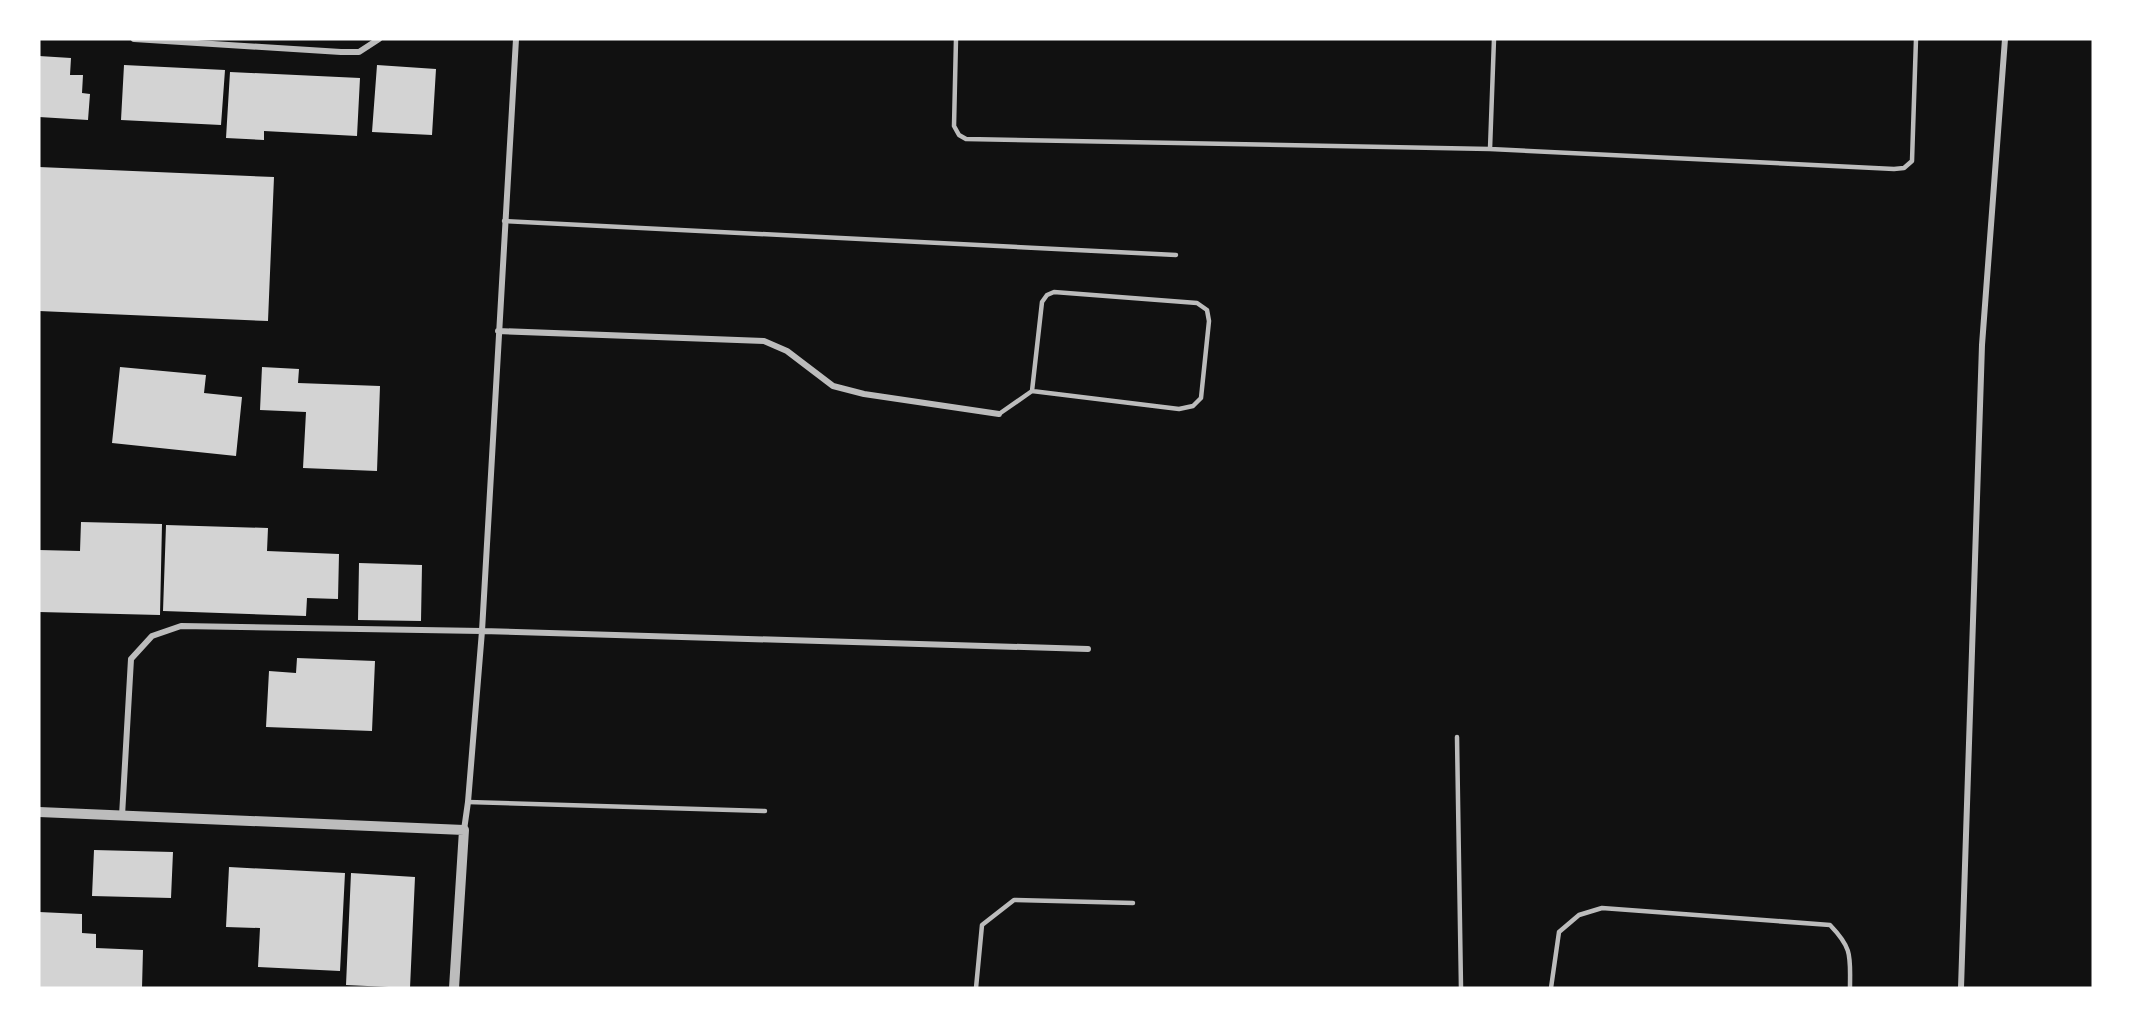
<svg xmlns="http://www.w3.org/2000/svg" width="2132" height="1027" viewBox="0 0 2132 1027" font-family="Jost,sans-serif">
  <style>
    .building { fill: #d3d3d3 }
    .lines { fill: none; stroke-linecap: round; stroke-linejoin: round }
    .service { stroke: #bcbcbc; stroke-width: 4.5 }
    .minor { stroke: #bcbcbc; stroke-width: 6 }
    .tertiary { stroke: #bcbcbc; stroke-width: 10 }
  </style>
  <rect width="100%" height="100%" fill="#111"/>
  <path class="building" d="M39 56 71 58 70 75H83L82 93 90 94 88 120 39 117Z
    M124 65 225 70 221 125 121 120Z
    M377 65 436 69 432 135 372 132Z
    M230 72 360 78 357 136 264 131V140L226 138Z
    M39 167 274 177 268 321 39 311Z
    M120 367 206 375 204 393 242 397 236 456 112 443Z
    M262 367 299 369 298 383 380 386 377 471 303 468 306 412 260 410Z
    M81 522 162 524 160 615 39 612V550L80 551Z
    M166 525 268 528 267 551 339 554 338 599 307 598 306 616 163 611Z
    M359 563 422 565 421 621 358 620Z
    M297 658 375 661 372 731 266 727 269 671 296 673Z
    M94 850 173 852 171 898 92 896Z
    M229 867 345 873 340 971 258 967 260 928 226 927Z
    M351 873 415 877 410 988 346 985Z
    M39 912 82 914V933L96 934V948L143 950 142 988H39Z"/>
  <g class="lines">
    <path class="service" d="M956 39 954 126 959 135 966 139 1490 149
      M1494 39 1490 149 1894 169 1904 168 1912 161 1916 39
      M504 221 1176 255
      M999 414 1032 391 1179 409 1193 406 1201 398 1209 321 1207 310 1197 303 1054 292 1047 295 1042 302 1032 391
      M1457 737 1461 988
      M468 802 765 811
      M976 988 982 925 1014 900 1133 903
      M1551 988 1559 932 1579 915 1602 908 1830 925C1853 949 1850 956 1850 988"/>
    <path class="minor" d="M134 39 341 52H359L379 39
      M498 331 764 341 787 351 833 386 864 394 999 414
      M122 816 131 659 152 636 181 626 482 631 1088 649
      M464 830 468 802 482 631 516 39
      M1961 988 1982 345 2005 39"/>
    <path class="tertiary" d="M39 812 464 830 454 988"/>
  </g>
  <rect width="2132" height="1027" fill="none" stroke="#ffffff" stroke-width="81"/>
</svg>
